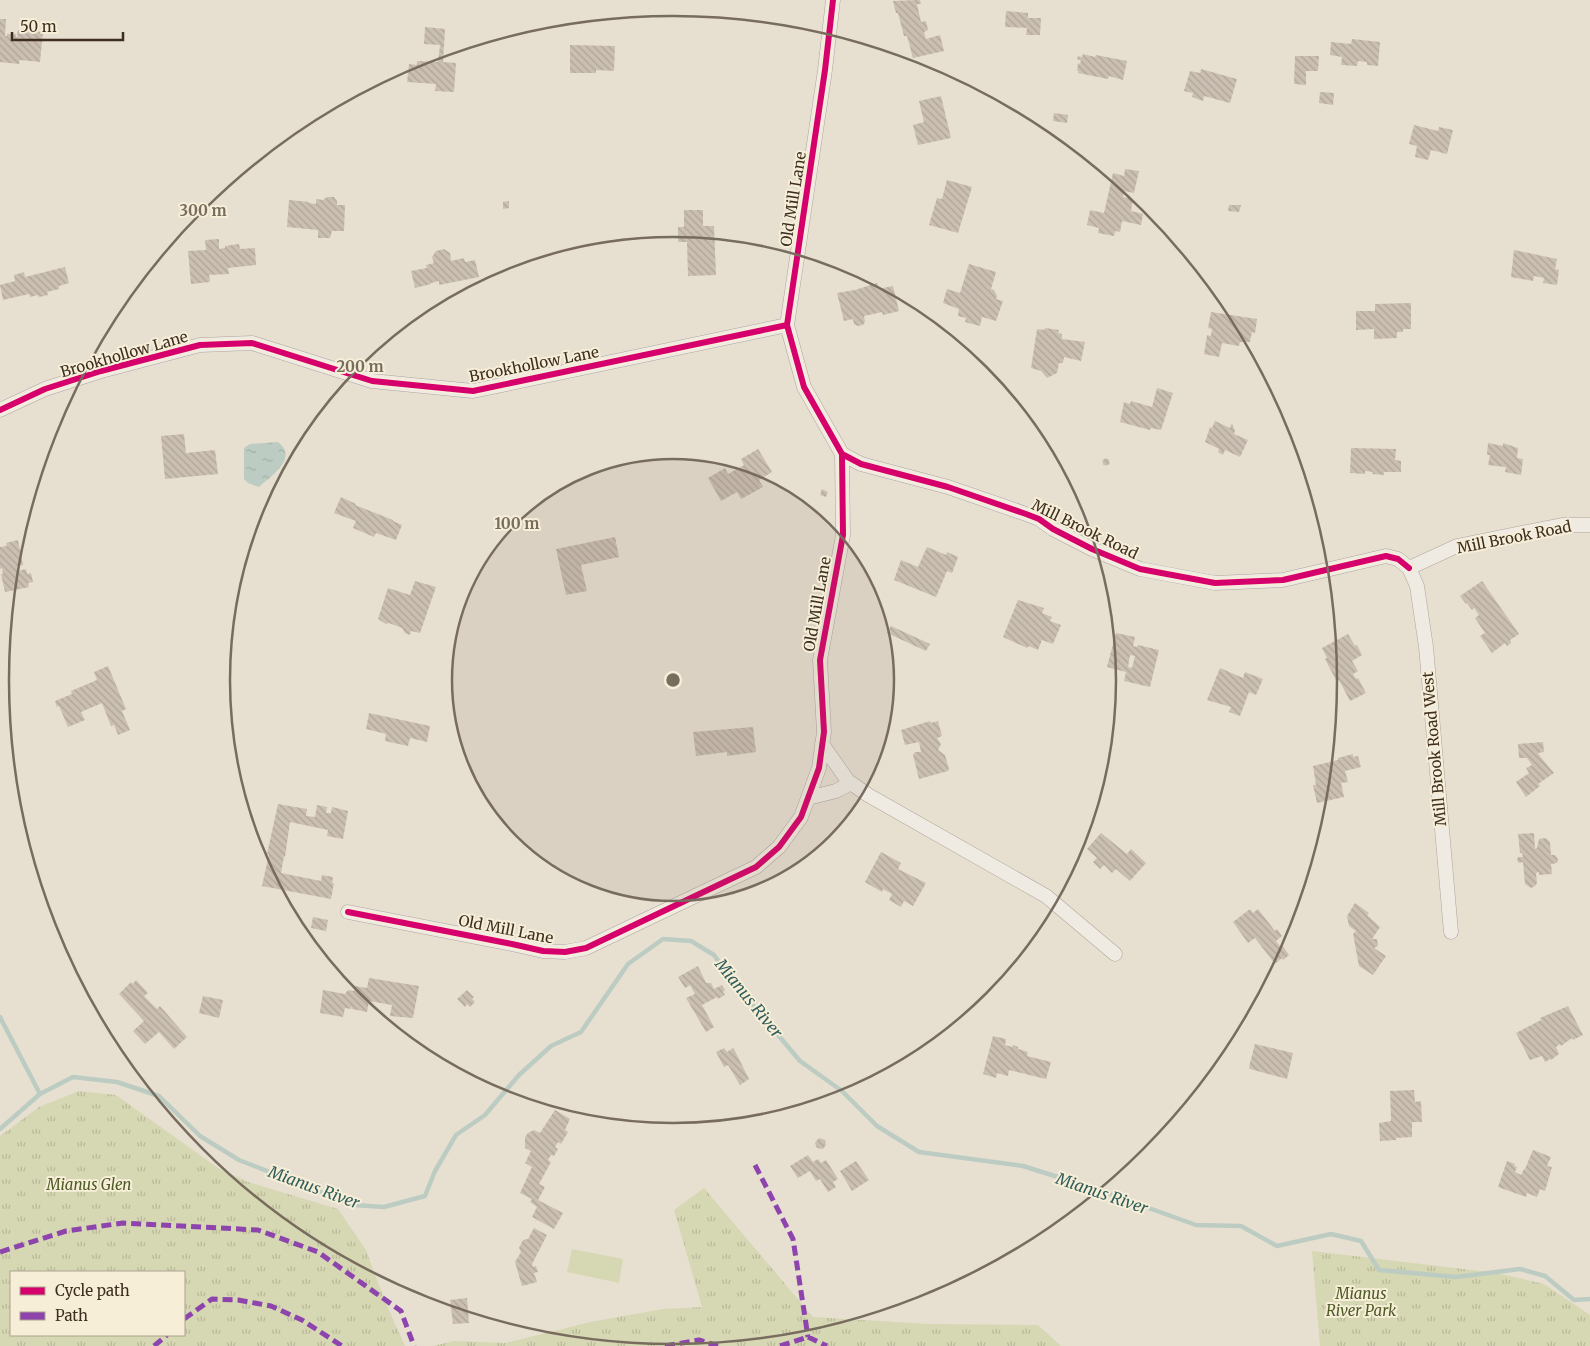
<svg xmlns="http://www.w3.org/2000/svg" width="1590" height="1346" viewBox="0 0 1590 1346" font-family="Merriweather,serif">
  <style>
    .park { fill: url(#park-tufts); fill-rule: evenodd }
    .pitch { fill: #d6d7b3 }
    .water { fill: url(#water-ripples) }
    .lines { fill: none; stroke-linecap: round; stroke-linejoin: round }
    .stream { stroke: #bcccc2; stroke-width: 4.5 }
    .building { fill: url(#building-back-hatch); fill-rule: evenodd }
    .minor-casing { stroke: #ada599; stroke-width: 15 }
    .minor { stroke: #efebe3; stroke-width: 14 }
    .quiet { stroke: #8e44ad; stroke-width: 5; stroke-dasharray: 10 5; stroke-linecap: butt }
    .cycleway-casing { stroke: #f7eed8; stroke-width: 9 }
    .cycleway { stroke: #d6006c; stroke-width: 6 }
    .ring { fill: none; stroke: #786c5e; stroke-width: 2.5 }
    .labels { text-anchor: middle; dominant-baseline: central; stroke-width: 4; stroke-linejoin: round; paint-order: stroke }
    .street-label { font-size: 15px; fill: #3d2e20; stroke: #f7eed8 }
    .park-label { font-size: 15px; font-style: italic; fill: #4d5a26; stroke: #f7eed8 }
    .water-label { font-size: 16px; font-style: italic; fill: #2f5d5a; stroke: #f7eed8 }
    .centre { fill: #786c5e; stroke: #f7eed8; stroke-width: 2.5 }
    .ring-label { font-size: 15px; text-anchor: middle; font-weight: bold; fill: #786c5e; stroke: #f7eed8; stroke-width: 4; stroke-linejoin: round; paint-order: stroke }
  </style>
  <defs>
    <pattern id="park-tufts" width="24" height="20" patternUnits="userSpaceOnUse" patternTransform="scale(1.25)"><rect width="24" height="20" fill="#d6d7b3"/><path d="M3 7l-1-3M5 7V3M7 7l1-3M15 17l-1-3M17 17v-4M19 17l1-3" fill="none" stroke="#b9b99a"/></pattern>
    <pattern id="water-ripples" width="26" height="14" patternUnits="userSpaceOnUse" patternTransform="scale(1.25)"><rect width="26" height="14" fill="#bcccc2"/><path d="M2 4q2-2 4 0t4 0M15 11q2-2 4 0t4 0" fill="none" stroke="#a2b0a6"/></pattern>
    <pattern id="building-back-hatch" width="6" height="6" patternUnits="userSpaceOnUse" patternTransform="scale(1.25)"><rect width="6" height="6" fill="#cbbfb2"/><path d="M-1 5l2 2M0 0l6 6M5-1l2 2" fill="none" stroke="#afa499"/></pattern>
  </defs>
  <rect width="100%" height="100%" fill="#e7e0d1"/>
  <path class="park" d="M79 1091 116 1095 218 1168 248 1182 338 1209 366 1250 384 1299 405 1346H0V1136L39 1107ZM184 1272V1335H11V1272Z
    M704 1188 813 1317 929 1324 1038 1325 1061 1346H433L454 1341 506 1343 590 1322 663 1309 702 1307 674 1210Z
    M1312 1251 1497 1273 1544 1284 1590 1315V1346H1320Z"/>
  <path class="pitch" d="M572 1249 623 1259 619 1283 567 1272Z"/>
  <path class="water" d="M278 442C299 458 271 476 259 487L248 483 244 479V448L250 444Z"/>
  <g class="lines">
    <path class="stream" d="M0 1017 40 1094
      M0 1129 40 1094 73 1077 117 1082 159 1096 200 1136 239 1160 354 1205 384 1207 425 1196 435 1171 456 1135 485 1115 519 1075 551 1046 581 1032 628 964 663 939 691 941 714 955 736 985 800 1061 842 1091 877 1126 919 1152 1023 1166 1093 1188 1196 1225 1241 1226 1277 1246 1331 1234 1361 1241 1379 1270 1456 1277 1520 1269 1545 1276 1574 1300 1590 1299"/>
  </g>
  <path class="building" d="M920 0 921 4H917L921 22 926 21 928 30 924 32 926 39 940 35 944 51 913 58 907 36H904L898 13H896L893 1Z
    M1006 11 1028 13V18H1041L1040 35H1026L1027 28 1005 27Z
    M0 19H6L5 36H7V34H16V37H17L18 30 43 32 40 62 20 60 19 64 0 62Z
    M425 27 445 29 443 62 456 63 454 92 435 91 436 84 407 82 409 64 417 65V61L438 62 440 45 424 44Z
    M1352 39 1380 42 1378 66 1367 65V62L1358 61 1357 66 1341 65 1342 57 1330 55 1331 42 1351 44Z
    M570 45 615 46 614 71 596 70V73H570Z
    M1083 54 1095 57 1096 55 1127 61 1123 80 1109 76 1108 79 1078 73 1079 71H1077L1078 63 1080 64 1081 60 1077 59 1078 56 1082 57Z
    M1295 56H1319L1318 71H1306V85L1294 84Z
    M1201 69 1237 79 1230 103 1204 96 1203 101 1192 97 1193 93 1184 91 1190 71 1200 73Z
    M1320 92 1334 93 1333 105 1319 103Z
    M941 96 951 138 918 145 913 125 924 122 919 101Z
    M1054 113 1068 115 1067 123 1053 121Z
    M1414 125 1438 131 1439 127 1453 130 1447 154 1431 150 1428 160 1415 157 1417 146 1409 144Z
    M1125 169 1139 171 1134 193 1124 191 1123 197 1133 199 1131 211 1143 214 1141 225 1122 221 1120 232 1115 231 1114 236 1098 233 1099 228 1087 225 1090 210 1104 213 1113 173 1124 176Z
    M947 180 972 187 958 233 929 225 937 198 942 199Z
    M327 197H334L337 201V205H345L344 231H332L330 238H318V230L287 227 289 200 309 202 308 203 316 204V199L323 200Z
    M509 201V208L503 209V202Z
    M1229 205H1241L1239 212 1228 211Z
    M684 210H703V226H714L716 275 688 276 687 242H678V227H684Z
    M219 239V249L225 248V246L239 244 240 249 255 248 256 265 228 268 229 274 209 275 210 282 191 284 188 251 206 250 205 240Z
    M444 249 450 253 451 261 464 258 465 262 475 260 479 277 439 285V281L431 283V284L415 288 411 271 427 268 426 265 434 263 432 257 436 251Z
    M1514 250 1557 259 1555 269 1559 270 1557 285 1543 283 1544 278 1534 276 1533 281 1511 277Z
    M969 264 996 272 991 289 994 290 997 296 996 299 1003 301 996 321 982 317 980 326 965 322 966 318 958 316 959 309 943 303 947 289 960 293Z
    M65 267 69 283 59 286V289L47 292 48 295 39 297 38 295 30 297 29 294 3 300 0 285 15 281 14 275 24 272 25 277Z
    M877 283 878 289 893 286 899 311 883 315 882 312 864 316 865 322 863 325 858 326 854 324 853 319 844 321 837 293 855 290Z
    M1411 303V329H1403V332H1397V338L1374 339V329L1356 330V311H1375V304Z
    M1211 312 1257 319 1255 333 1252 332 1250 342H1240L1239 346 1222 343 1219 357 1204 354 1207 335 1211 336 1212 329 1208 328Z
    M1045 328 1059 330 1058 333 1062 334V339L1085 342 1081 361 1064 357 1063 363H1059L1057 373 1047 378 1041 371 1031 368 1037 329 1044 330Z
    M1157 388 1173 393 1161 430 1151 428 1150 430 1120 422 1124 402 1130 404 1131 401 1152 407Z
    M1215 421 1230 428 1232 423 1235 431 1234 434 1248 440 1240 457 1225 450 1223 455 1218 452 1219 449 1205 442 1210 427 1212 428Z
    M184 434 186 453 215 450 218 474 165 479 161 436Z
    M1488 443 1503 446V443L1518 448 1517 458 1523 459 1521 475 1505 472 1506 467 1488 465 1490 455H1487Z
    M1351 448 1396 449 1395 460 1401 461V472H1384V475L1372 474 1373 472 1365 471V474L1350 473Z
    M758 449 772 472 759 480 763 487 741 499 737 492 721 501 708 478 725 468 728 474 744 465 741 459Z
    M1102.5 462a3.5 3.5 0 1 1 7 0a3.5 3.5 0 1 1-7 0Z
    M822 489 828 492 826 497 820 495Z
    M341 497 356 504 355 505 393 520V521L402 525 396 540 376 533 374 537 353 528 356 521 334 513Z
    M615 537 619 557 581 565 587 591 566 595 556 549Z
    M18 540 23 565 17 566 18 571 26 569 27 574 31 573 33 582 28 583 29 587 5 592 1 574H3L2 568 0 569V547L7 546 6 543Z
    M927 547 946 555 947 552 958 557 952 573 947 571 936 597 894 580 901 560 918 567Z
    M415 581 436 587 420 633 411 631 410 635 405 633 402 628 389 623 386 624 378 619 388 588 410 595Z
    M1482 581 1519 634 1510 640 1511 643 1507 646 1505 643 1492 653 1480 636 1485 633 1475 618 1479 615 1474 608 1472 610 1467 603 1466 604 1460 596Z
    M1018 600 1044 608 1042 613 1052 617 1050 621 1061 625 1053 644 1042 640 1038 650 1029 646 1027 648 1003 637Z
    M891 626 930 644 926 651 887 633Z
    M1116 633 1135 637 1133 646 1137 647 1138 645 1159 650 1150 687 1124 681 1126 672 1107 667ZM1130 655 1135 656 1132 668 1128 667Z
    M1348 634 1355 646 1357 645 1362 655 1352 661 1358 671 1353 674 1356 679 1358 678 1366 693 1350 701 1339 680 1337 682 1325 659 1327 658 1322 648Z
    M108 666 126 709 122 711 130 730 118 735 114 725 111 726 102 703 81 712 85 720 68 727 59 706 57 707 55 701 72 694 71 691 97 680 94 672Z
    M1220 668 1243 678 1245 672 1263 679 1256 695 1249 692 1240 716 1229 712 1231 707 1207 700Z
    M369 713 430 726 427 742 410 738 408 746 385 741 386 734 366 729Z
    M930 721 931 723 938 721 942 736 937 738 941 744 938 750 945 755 949 769 948 771 919 779 913 755 915 752H921L919 742 905 745 901 730Z
    M753 727 756 752 727 756V752L696 756 693 732Z
    M1543 742 1544 752 1538 753 1539 755 1554 773 1538 784 1540 786 1526 797 1516 782 1529 773 1526 768 1532 765 1527 758H1519L1518 744Z
    M1353 754V757L1358 756 1361 767 1345 771 1348 782 1341 783 1344 797 1317 803 1313 785H1316L1313 766 1338 760V758Z
    M278 804 307 809 306 816 315 817 317 805 327 807 326 813H331L332 807 348 811 343 839 327 836 328 830 290 822 285 857 284 856 281 873 321 881 322 875 333 877 332 883H334L331 899 262 886 269 854H267Z
    M1101 833 1127 854 1131 849 1146 863 1130 881 1116 869 1112 873 1104 865 1100 869 1093 862 1097 858 1087 849Z
    M1534 833 1535 849 1537 848 1539 839 1546 838 1550 842 1551 855H1555L1558 859 1557 863 1551 864 1552 874 1539 875V872L1536 873 1537 883 1535 886 1531 888 1525 884 1523 862 1519 863 1517 860 1518 857H1523L1522 853H1520L1518 834Z
    M881 852 901 863 898 869 926 883 913 906 904 901 901 907 889 900 892 894 883 889 882 892 865 882Z
    M1355 903 1369 913 1367 915 1380 927 1372 939H1377L1378 946 1374 948 1386 956 1373 975 1359 966 1353 934 1356 931 1349 926 1347 916Z
    M1250 909 1253 913 1258 909 1275 931 1277 929 1282 936 1276 941 1280 946 1282 945 1289 955 1283 960 1282 958 1275 964 1255 938 1248 943 1233 922Z
    M313 917 328 920 326 931 311 928Z
    M698 966 706 983H711L714 989 722 985 725 990 723 992 725 995 718 999 717 997 702 1005 714 1027 706 1032 686 998 695 994 690 985 685 988 678 977Z
    M369 978 419 986 413 1018 390 1016 392 1005 369 1001 367 1012 352 1009V1006L351 1009 345 1008 343 1017 320 1013 323 990 345 994 348 990 354 991 355 986 367 988Z
    M136 980 148 993 144 996 157 1009 160 1006 187 1037 174 1049 159 1032 145 1044 133 1031 144 1021 119 994 131 982 133 984Z
    M467 990 474 997 472 999 475 1002 470 1007 467 1004 465 1007 457 999Z
    M203 996 223 1000 219 1018 199 1013Z
    M1568 1006 1583 1035 1573 1040 1572 1038 1561 1046 1560 1044 1556 1047 1559 1054 1551 1060 1550 1059 1545 1062 1542 1056 1530 1060 1516 1033 1541 1020 1540 1018Z
    M993 1036 1006 1039 1005 1045 1012 1047 1013 1045 1018 1047V1049L1028 1052 1027 1056 1051 1062 1046 1079 1009 1070 1008 1076 997 1073 996 1078 983 1074Z
    M1255 1044 1293 1053 1287 1079 1250 1069 1249 1067Z
    M724 1048 727 1052 733 1048 735 1051 749 1079 740 1085 728 1065 724 1067 716 1052Z
    M1414 1090 1415 1102 1421 1101 1422 1122H1412V1137L1396 1138V1140L1380 1141 1379 1123 1391 1121 1390 1091Z
    M555 1110 570 1119 565 1130 568 1132 561 1144 558 1142 555 1147 558 1149 554 1156 551 1155 548 1160 551 1162 539 1184 545 1187 538 1200 563 1213 554 1229 532 1217 537 1207 530 1202 532 1199 520 1193 532 1167 525 1163 531 1151 525 1148V1137L528 1133 534 1130 540 1133Z
    M819 1138 825 1140 826 1145 823 1149 817 1148 815 1143Z
    M1533 1150 1551 1157 1547 1166 1552 1167 1545 1191 1540 1189 1537 1197 1527 1193 1526 1197 1498 1187 1507 1161 1515 1164 1514 1166 1517 1167 1515 1172 1521 1175 1524 1169H1525Z
    M808 1155 813 1162 818 1159 821 1163 826 1160 838 1179 833 1182 836 1187 828 1192 820 1179 816 1181 810 1171 798 1178 790 1166Z
    M856 1161 869 1180 852 1191 840 1171Z
    M534 1228 547 1235 532 1264 533 1267 536 1266 538 1272 534 1273 537 1282 522 1286 515 1262 521 1252 519 1248 523 1240 528 1239Z
    M467 1298 469 1323 453 1324 450 1300Z"/>
  <g class="lines">
    <defs>
      <path id="minor" d="M0 410 45 389 101 371 200 345 252 343 372 381 473 391 787 325
        M842 454 861 464 948 487 1026 514 1039 519 1053 529 1092 549 1140 569 1215 583 1283 580 1386 556 1398 559 1409 568
        M1409 568 1417 586 1426 647 1451 932
        M1409 568 1457 546 1562 525H1590
        M822 744 848 781 868 795 1046 896 1115 954
        M808 798 836 791 851 783
        M348 912 512 944 543 951 565 952 586 948 756 867 779 847 801 817 819 768 824 732 820 660 843 535 842 454 804 387 787 325 825 70 833 0"/>
    </defs>
    <use href="#minor" class="minor-casing"/>
    <use href="#minor" class="minor"/>
    <path class="quiet" d="M755 1165 793 1239 808 1337
      M0 1252 66 1231 123 1223 258 1230 318 1252 401 1311 414 1346
      M184 1319 212 1299 238 1300 271 1306 302 1320 342 1346
      M808 1337 827 1346
      M154 1346 167 1335
      M665 1346 699 1340 718 1346
      M780 1346 808 1337"/>
    <defs>
      <path id="cycleway" d="M0 410 45 389 101 371 200 345 252 343 372 381 473 391 787 325
        M842 454 861 464 948 487 1026 514 1039 519 1053 529 1092 549 1140 569 1215 583 1283 580 1386 556 1398 559 1409 568
        M348 912 512 944 543 951 565 952 586 948 756 867 779 847 801 817 819 768 824 732 820 660 843 535 842 454 804 387 787 325 825 70 833 0"/>
    </defs>
    <use href="#cycleway" class="cycleway-casing"/>
    <use href="#cycleway" class="cycleway"/>
  </g>
  <circle cx="673" cy="680" r="221" fill="#786c5e" fill-opacity=".12"/>
  <g class="ring">
    <circle cx="673" cy="680" r="221"/>
    <circle cx="673" cy="680" r="443"/>
    <circle cx="673" cy="680" r="664"/>
  </g>
  <g class="labels">
    <g class="street-label">
      <text transform="translate(793 199) rotate(-81)">Old Mill Lane</text>
      <text transform="translate(124 354) rotate(-16)">Brookhollow Lane</text>
      <text transform="translate(534 364) rotate(-11)">Brookhollow Lane</text>
      <text transform="translate(1085 529) rotate(26)">Mill Brook Road</text>
      <text transform="translate(1514 537) rotate(-11)">Mill Brook Road</text>
      <text transform="translate(817 604) rotate(-80)">Old Mill Lane</text>
      <text transform="translate(1434 749) rotate(-95)">Mill Brook Road West</text>
      <text transform="translate(506 929) rotate(11)">Old Mill Lane</text>
    </g>
    <g class="park-label">
      <text x="89" y="1184">Mianus Glen</text>
      <text x="1361" y="1293">Mianus<tspan x="1361" dy="17">River Park</tspan></text>
    </g>
    <g class="water-label">
      <text transform="translate(749 998) rotate(51)">Mianus River</text>
      <text transform="translate(314 1187) rotate(20)">Mianus River</text>
      <text transform="translate(1102 1193) rotate(19)">Mianus River</text>
    </g>
  </g>
  <circle cx="673" cy="680" r="8" class="centre"/>
  <g class="ring-label">
    <text x="203" y="216">300 m</text>
    <text x="360" y="372">200 m</text>
    <text x="517" y="529">100 m</text>
  </g>
  <rect x="10" y="1271" width="175" height="65" fill="#f7eed8" stroke="#ada18e"/>
  <rect x="20" y="1287" width="25" height="8" fill="#d6006c" stroke="#ada18e"/>
  <text x="55" y="1296" font-size="15" fill="#3d2e20">Cycle path</text>
  <rect x="20" y="1312" width="25" height="8" fill="#8e44ad" stroke="#ada18e"/>
  <text x="55" y="1321" font-size="15" fill="#3d2e20">Path</text>
  <path d="M12 32v8h111v-8" fill="none" stroke="#3d2e20" stroke-width="2.5"/>
  <text x="20" y="32" font-size="15" fill="#3d2e20" stroke="#f7eed8" stroke-width="4" paint-order="stroke">50 m</text>
</svg>
